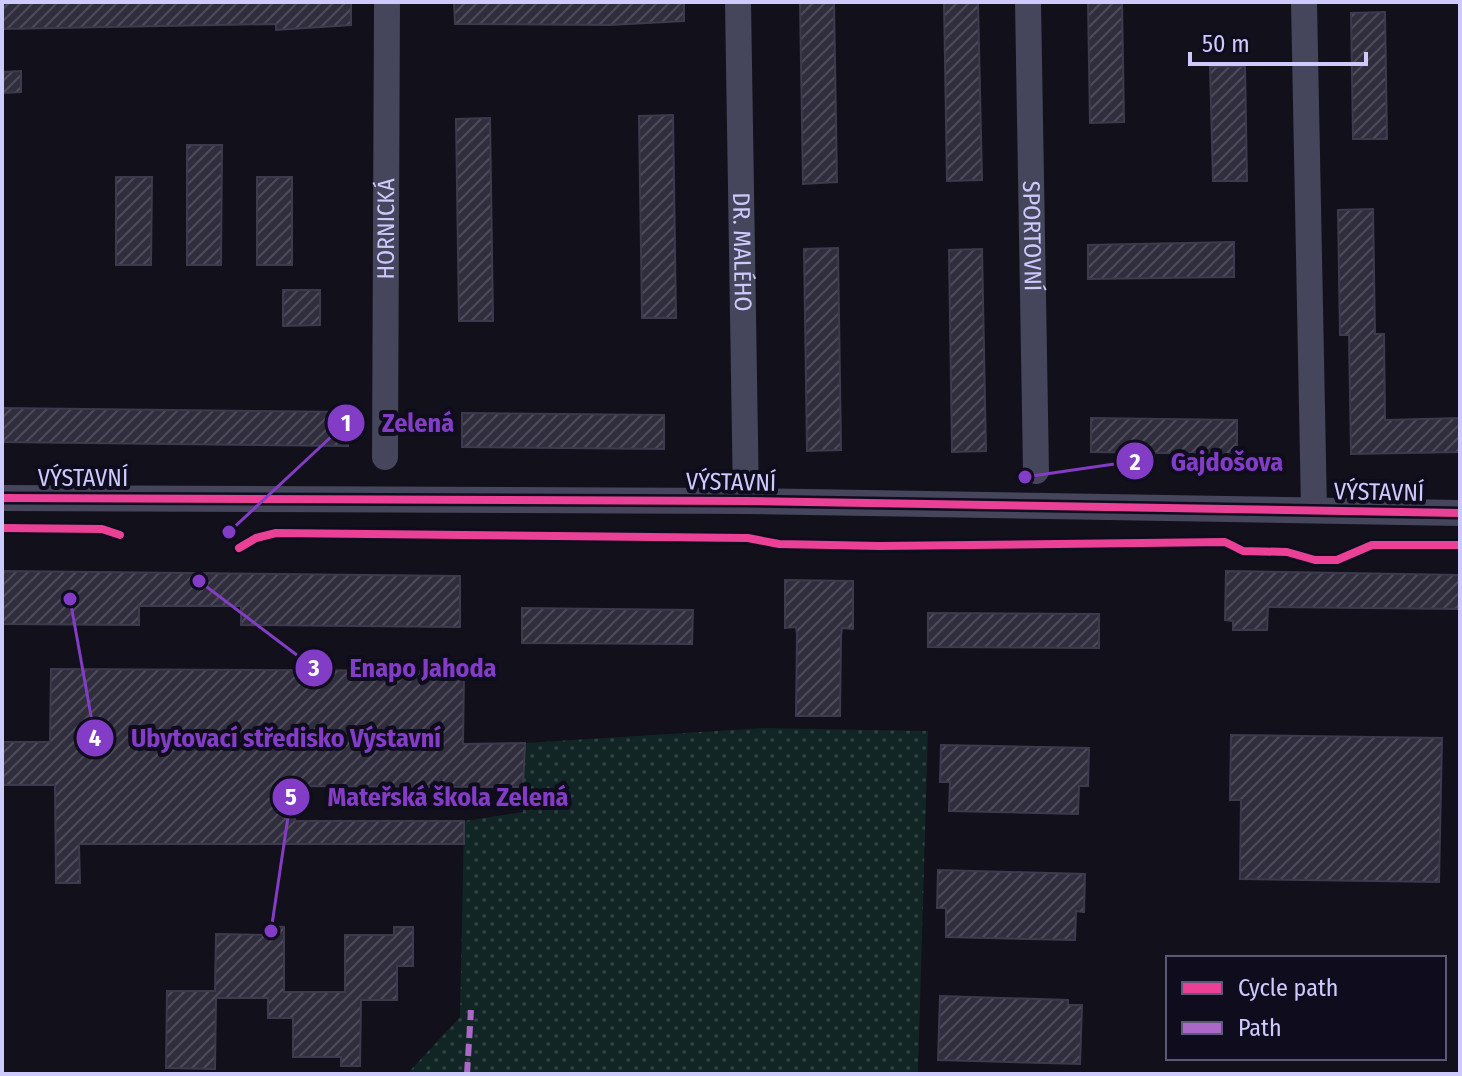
<svg xmlns="http://www.w3.org/2000/svg" width="1462" height="1076" viewBox="0 0 1462 1076" font-family="'Fira Sans Condensed',sans-serif">
  <style>
    .park { fill: url(#park-dots) }
    .building { fill: url(#building-hatch); stroke: #3d3a4e; stroke-width: 2 }
    .lines { fill: none; stroke-linecap: round; stroke-linejoin: round }
    .minor { stroke: #45455b; stroke-width: 26 }
    .quiet { stroke: #ac68c9; stroke-width: 6; stroke-dasharray: 12 6; stroke-linecap: butt }
    .cycleway-casing { stroke: #0f0c1e; stroke-width: 13 }
    .cycleway { stroke: #ea4096; stroke-width: 8 }
    .labels { text-anchor: middle; dominant-baseline: central; stroke-width: 8; stroke-linejoin: round; paint-order: stroke }
    .street-label { font-size: 24px; fill: #cecafe; stroke: #0f0c1e }
    .leader { fill: none; stroke: #833cc5; stroke-width: 3 }
    .callout-dot { fill: #833cc5; stroke: #0f0c1e; stroke-width: 3 }
    .mark-label { font-size: 24px; text-anchor: middle; font-weight: bold; fill: #fff }
    .callout-label { font-size: 26px; text-anchor: middle; font-weight: bold; fill: #833cc5; stroke: #0f0c1e; stroke-width: 8; stroke-linejoin: round; paint-order: stroke }
  </style>
  <defs>
    <pattern id="park-dots" width="8" height="8" patternUnits="userSpaceOnUse" patternTransform="scale(2)"><rect width="8" height="8" fill="#102524"/><path d="M2 2h.1M6 6h.1" fill="none" stroke="#324345" stroke-width="1.8" stroke-linecap="round"/></pattern>
    <pattern id="building-hatch" width="6" height="6" patternUnits="userSpaceOnUse" patternTransform="scale(2)"><rect width="6" height="6" fill="#302d3d"/><path d="M-1 1l2-2M0 6l6-6M5 7l2-2" fill="none" stroke="#4d4a5a"/></pattern>
  </defs>
  <rect width="100%" height="100%" fill="#12101a"/>
  <path class="park" d="M766 728 928 731 918 1074H407L460 1017 464 821 523 812 525 743Z"/>
  <path class="building" d="M2 2H351V25L276 30V24L2 29Z
    M454 2H684V21L610 25 455 24Z
    M800 2H834L837 182 803 184Z
    M944 2H978L982 180 947 181Z
    M1088 2H1122L1124 122 1090 123Z
    M1385 12 1387 139H1353L1351 13Z
    M1245 66 1247 181H1213L1210 67Z
    M21 71V92L2 93V72Z
    M673 115 676 318H642L639 116Z
    M490 118 493 321H459L456 119Z
    M187 145H222L221 265H187Z
    M116 177H152L151 265H116Z
    M257 177H292V265H257Z
    M1373 209 1375 334H1384L1385 420 1460 418V452L1351 454 1349 335H1340L1338 210Z
    M1234 242V277L1088 279V245Z
    M838 248 841 450 807 451 804 249Z
    M982 249 986 451 952 452 949 250Z
    M283 290H320V325L283 326Z
    M2 408 348 412V446L2 442Z
    M462 413 664 415V449L462 447Z
    M1091 418 1237 420V454L1091 452Z
    M2 571 460 576V627L241 625V606H139V625L2 624Z
    M1226 571 1460 575V609L1268 607 1267 630H1233V621L1225 620Z
    M785 580 853 581V629L842 628 841 636 840 716H796L797 635 796 627 785 628Z
    M522 608 693 610 692 644 522 643Z
    M928 613 1099 614V648L928 647Z
    M51 669 464 671 463 744 525 743 523 787 296 786 295 821H464V844H79L80 883H56L55 785H2V742H50Z
    M1231 735 1442 738 1439 882 1240 879 1241 800H1230Z
    M941 745 1089 748 1088 786H1079L1078 814 949 811 950 782H940Z
    M938 870 1085 874 1084 912 1076 911 1075 940 946 937V908H937Z
    M266 926 284 927V992H345V935H394V927H413V966H397V1000H361L360 1066H341V1057H293V1018H268V998H216L215 1069 166 1068 167 991H215L216 934 266 935Z
    M940 996 1068 1000V1005H1082L1080 1064 938 1060Z"/>
  <g class="lines">
    <g class="minor">
      <path id="s1" d="M738 2 746 501"/>
      <path id="s2" d="M1028 2 1036 471"/>
      <path d="M1304 2 1314 510"/>
      <path id="s3" d="M385 457 387 2"/>
      <path d="M2 498 746 501 1460 513"/>
    </g>
    <path class="quiet" d="M467 1074 471 1010"/>
    <defs>
      <path id="cycleway" d="M2 498 746 501 1460 513
        M2 528 102 529 120 535
        M239 548 256 538 276 533 748 538 779 544 880 546 1225 542 1243 551 1287 552 1315 560H1337L1372 545H1460"/>
    </defs>
    <use href="#cycleway" class="cycleway-casing"/>
    <use href="#cycleway" class="cycleway"/>
  </g>
  <g class="labels">
    <g class="street-label">
      <text stroke="none"><textPath href="#s3" startOffset="228">HORNICKÁ</textPath></text>
      <text stroke="none"><textPath href="#s2" startOffset="234">SPORTOVNÍ</textPath></text>
      <text stroke="none"><textPath href="#s1" startOffset="250">DR. MALÉHO</textPath></text>
      <text x="83" y="478">VÝSTAVNÍ</text>
      <text transform="translate(731 482) rotate(1)">VÝSTAVNÍ</text>
      <text transform="translate(1379 492) rotate(1)">VÝSTAVNÍ</text>
    </g>
  </g>
  <path class="leader" d="M229 532L346 423M1025 477L1135 461M199 581L314 668M70 599L95 738M271 931L291 797"/>
  <g class="callout-dot">
    <circle cx="229" cy="532" r="8"/>
    <circle cx="1025" cy="477" r="8"/>
    <circle cx="199" cy="581" r="8"/>
    <circle cx="70" cy="599" r="8"/>
    <circle cx="271" cy="931" r="8"/>
    <circle cx="346" cy="423" r="20"/>
    <circle cx="1135" cy="461" r="20"/>
    <circle cx="314" cy="668" r="20"/>
    <circle cx="95" cy="738" r="20"/>
    <circle cx="291" cy="797" r="20"/>
  </g>
  <g class="mark-label">
    <text x="346" y="431">1</text>
    <text x="1135" y="470">2</text>
    <text x="314" y="676">3</text>
    <text x="95" y="746">4</text>
    <text x="291" y="805">5</text>
  </g>
  <g class="callout-label">
    <text x="418" y="432">Zelená</text>
    <text x="1227" y="471">Gajdošova</text>
    <text x="423" y="677">Enapo Jahoda</text>
    <text x="286" y="747">Ubytovací středisko Výstavní</text>
    <text x="448" y="806">Mateřská škola Zelená</text>
  </g>
  <rect width="1462" height="1076" fill="none" stroke="#cecafe" stroke-width="8"/>
  <rect x="1166" y="956" width="280" height="104" fill="#0f0c1e" stroke="#5b5878" stroke-width="2"/>
  <rect x="1182" y="982" width="40" height="12" fill="#ea4096" stroke="#5b5878" stroke-width="2"/>
  <text x="1238" y="996" font-size="24" fill="#cecafe">Cycle path</text>
  <rect x="1182" y="1022" width="40" height="12" fill="#ac68c9" stroke="#5b5878" stroke-width="2"/>
  <text x="1238" y="1036" font-size="24" fill="#cecafe">Path</text>
  <path d="M1190 52v12h176v-12" fill="none" stroke="#cecafe" stroke-width="4"/>
  <text x="1202" y="52" font-size="24" fill="#cecafe" stroke="#0f0c1e" stroke-width="6" paint-order="stroke">50 m</text>
</svg>
